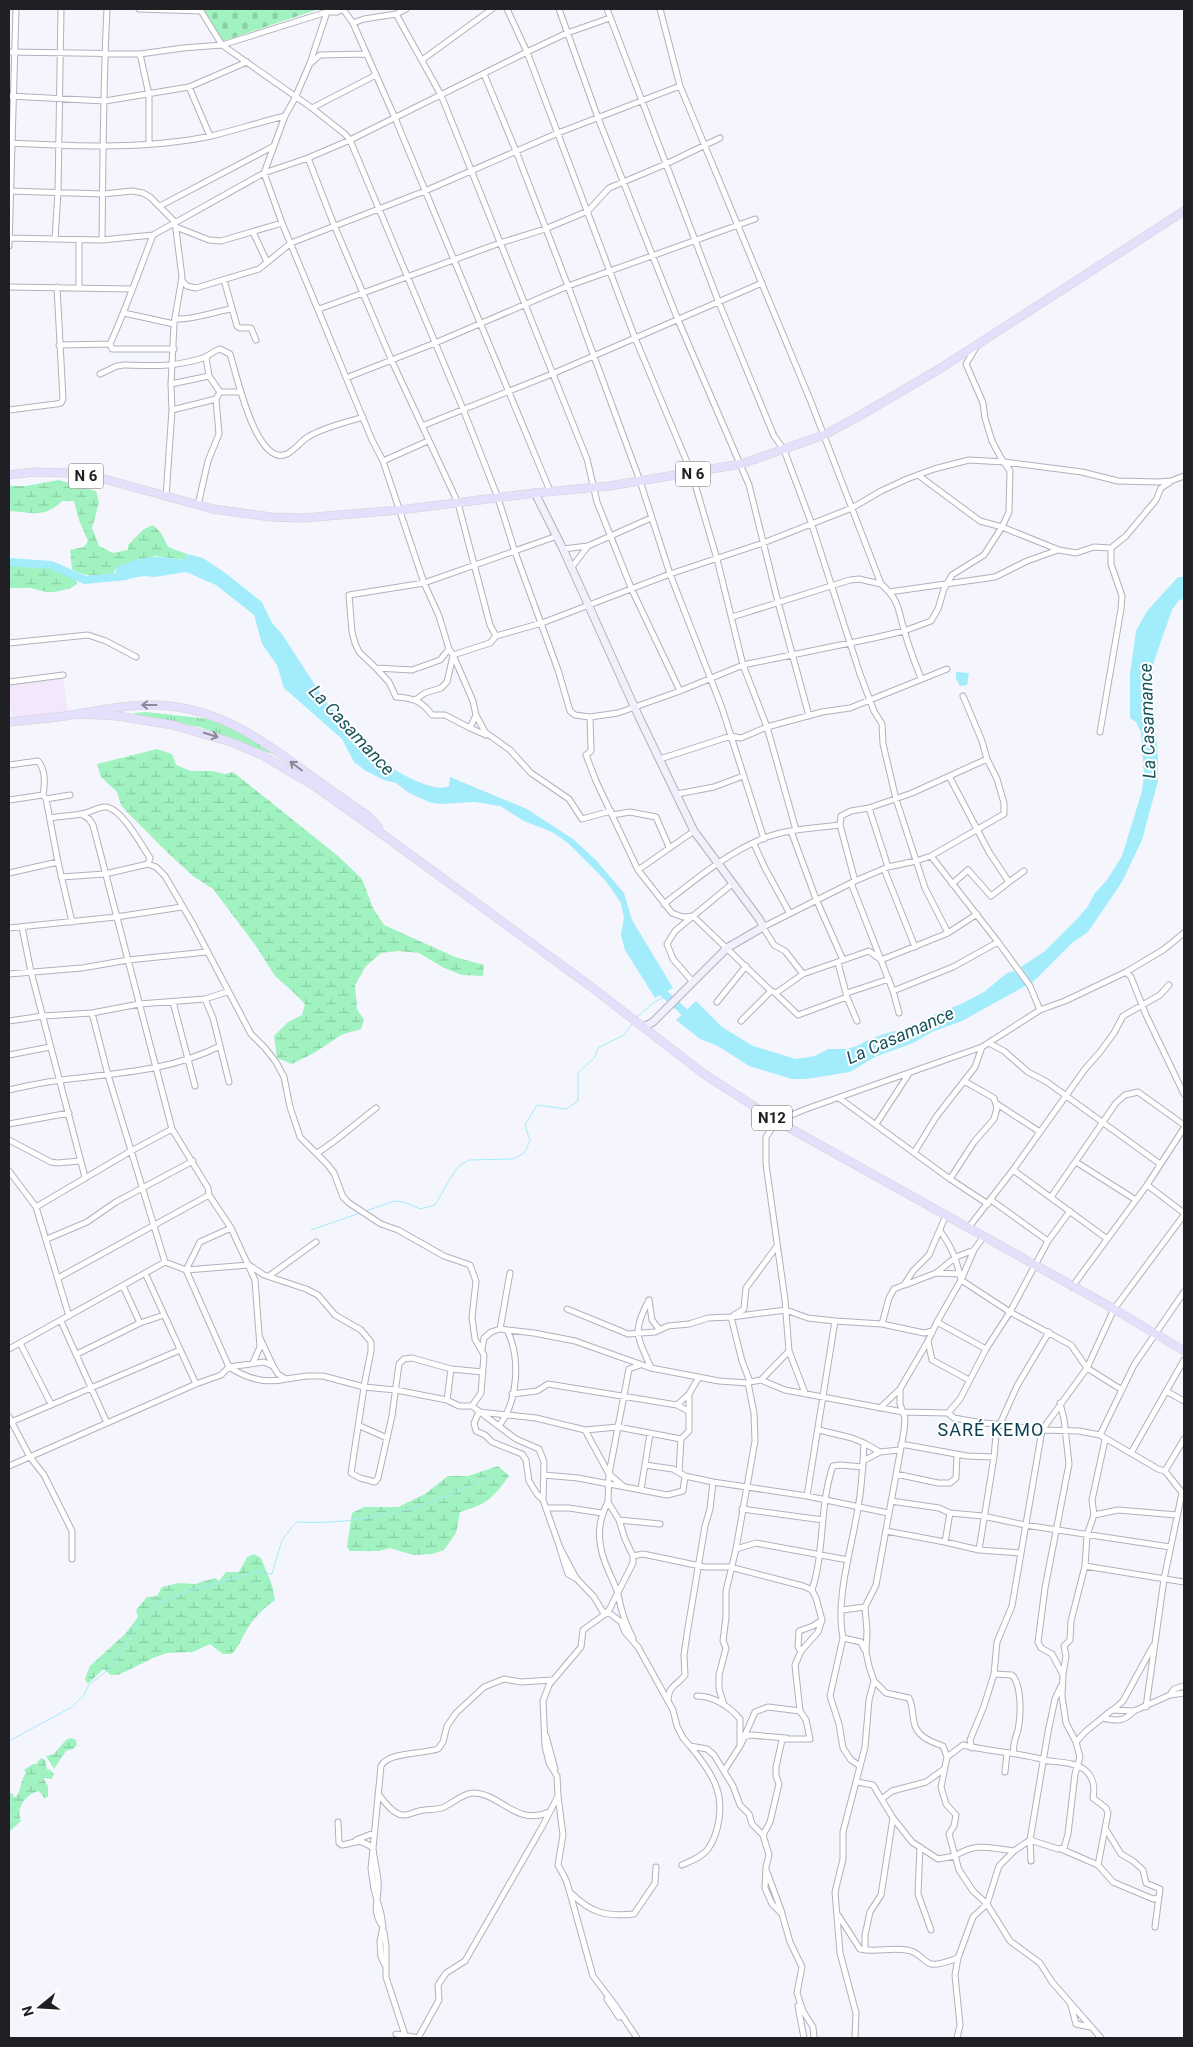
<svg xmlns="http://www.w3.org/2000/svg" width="1193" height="2047" viewBox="0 0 1193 2047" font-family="Roboto,sans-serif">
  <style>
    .commercial { fill: #f3e7fb }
    .wetland { fill: url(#wetland-marsh) }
    .cemetery { fill: url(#cemetery-stones) }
    .park { fill: url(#park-tufts) }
    .water { fill: #a3ecfb }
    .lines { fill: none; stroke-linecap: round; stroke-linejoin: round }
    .stream { stroke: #a3ecfb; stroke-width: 1 }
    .river { stroke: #a3ecfb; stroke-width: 8 }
    .street-casing { stroke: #b0b1bc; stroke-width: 7 }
    .secondary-casing { stroke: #b0b1bc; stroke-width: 9 }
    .primary-casing { stroke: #d2d2d3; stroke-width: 9 }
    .street { stroke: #fff; stroke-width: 5 }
    .secondary { stroke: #f2effd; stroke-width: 7 }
    .primary { stroke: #e4dffb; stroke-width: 8 }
    .oneway { stroke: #8c899a }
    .labels { text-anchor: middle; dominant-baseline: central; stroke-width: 4; stroke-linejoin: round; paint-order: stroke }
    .shield { fill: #fff; stroke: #636366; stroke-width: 1 }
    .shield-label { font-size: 15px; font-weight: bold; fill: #202024 }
    .water-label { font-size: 18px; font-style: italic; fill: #18545e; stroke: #fff }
    .neighbourhood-label { font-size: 18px; letter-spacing: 1px; fill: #0e4053; stroke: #fff }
  </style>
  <defs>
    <pattern id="wetland-marsh" width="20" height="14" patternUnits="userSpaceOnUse" patternTransform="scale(1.25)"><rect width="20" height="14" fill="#a0f2c0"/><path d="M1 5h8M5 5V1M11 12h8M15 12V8" fill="none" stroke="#8acfa5"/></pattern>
    <pattern id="cemetery-stones" width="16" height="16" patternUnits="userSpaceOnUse" patternTransform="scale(1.25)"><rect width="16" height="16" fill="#a0f2c0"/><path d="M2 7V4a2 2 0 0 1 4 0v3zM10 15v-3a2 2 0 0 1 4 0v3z" fill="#8acfa5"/></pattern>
    <pattern id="park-tufts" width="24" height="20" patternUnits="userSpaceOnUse" patternTransform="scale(1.25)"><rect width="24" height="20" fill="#a0f2c0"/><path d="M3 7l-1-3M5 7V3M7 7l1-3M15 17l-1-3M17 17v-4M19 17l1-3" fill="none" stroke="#8acfa5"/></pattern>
  </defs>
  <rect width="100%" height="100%" fill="#f5f6fd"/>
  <path class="commercial" d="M63 677 68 713 12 720 9 684Z"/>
  <path class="wetland" d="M59 480 96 491 99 502 92 528 99 546 113 553 128 550V545L144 529 153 525 161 533 168 547 187 554 185 560 155 556 115 568 114 573C100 577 84 577 72 569L70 550 84 547 88 541 79 520 74 501H62C44 519 31 512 9 511V486H26Z
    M9 566H41L51 568 76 579 77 584 71 588 55 592H46L31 588H9Z
    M157 749 172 754 176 765 191 771H212L225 774 233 772 338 856 362 879 373 908 384 925 455 957 484 965 483 976 462 975 444 968 419 953 399 951 381 953 366 966 355 985 357 1009 364 1020 361 1029 341 1035 314 1053 292 1064 277 1058 274 1036 288 1022 302 1015 305 1004 292 991 275 976 256 946 213 889 193 876 168 853 127 812 121 805 117 792 101 777 97 764Z
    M498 1466 509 1476C492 1499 487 1504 460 1512L456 1533 444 1550 432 1554 413 1555 390 1548 379 1551H350L347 1547 352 1513 364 1507H398L425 1494 448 1476H468Z
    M254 1554 261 1558 272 1585 275 1600C265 1607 256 1616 249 1626 242 1636 241 1644 232 1654H223L210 1644 193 1652 167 1653 153 1658 118 1675H111L103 1669 88 1684 85 1679 90 1666 125 1634 138 1617 136 1610 147 1597 157 1596 162 1587 179 1583 195 1584 215 1578 219 1581 226 1572H239L247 1557Z
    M71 1738 76 1740 77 1745 73 1749 66 1751 54 1769 46 1756 54 1754 66 1740Z
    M41 1758 45 1760 47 1769 50 1770 54 1774 52 1779 43 1778 48 1786V1797L44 1798 39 1791C26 1794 15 1808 21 1821L9 1832V1793L13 1794V1797H16C22 1789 20 1781 26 1773L24 1770 33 1764H36Z"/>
  <path class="cemetery" d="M203 9H319L223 41Z"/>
  <path class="park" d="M146 712 209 719 237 729 275 755 200 727 132 716 135 713Z"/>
  <path class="water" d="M187 554 203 558 224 572 262 602 272 623 282 634 326 702 384 763C397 772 435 794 449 786L450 777 527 809 573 839 596 860 624 893 632 920 673 988 655 998 625 950 621 935 624 917 621 903 605 880 568 843 552 832 524 821 500 806 475 802 439 804 429 802 409 793 396 783 384 780 366 771 354 762 342 739 284 688 277 665 262 644 254 615 216 585 186 572 155 577 144 576 117 581 115 568C144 555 153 555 184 560Z
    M1178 577H1184V599L1179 600 1172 610 1154 661 1152 680 1158 758V781L1142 840 1122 882 1088 932 1072 943 1032 983 1021 967 1045 951 1078 918 1088 906 1095 893 1107 880 1122 856 1142 791 1144 774 1141 732 1136 722 1130 718V674L1136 631 1147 611Z
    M956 672 969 673 967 685 960 686 956 679Z
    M1014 971 1027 985 962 1021 932 1032 913 1043 875 1057 850 1072 806 1079H792L749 1066 718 1046 700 1039 676 1020 696 1001 722 1027 753 1046 796 1059 815 1056 828 1049H846L857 1046 870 1039 887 1033 913 1027 937 1013 959 1005 984 992 1007 973Z"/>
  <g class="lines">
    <path class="stream" d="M637 1017 653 1003 666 996
      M366 1211 395 1201 404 1202 420 1209 435 1205 456 1169 461 1165 469 1160 513 1159 524 1153 530 1141 525 1125 537 1105 566 1109 578 1101V1073L594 1058 598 1048 624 1035 632 1024
      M311 1230 360 1213
      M9 1741 72 1707 83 1696 89 1685 113 1666 137 1626 158 1603 194 1589 258 1572 272 1574 282 1540 296 1522C359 1526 436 1507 491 1475"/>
    <path class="river" d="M9 562 51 565 85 580 126 576
      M657 987 691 1018"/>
    <defs>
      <path id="street" d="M139 9 201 11 222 45 327 12
        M507 9 527 52 635 338 692 474 717 559 743 665 767 727 796 830
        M559 9 598 118 678 320 749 485 778 602 809 716
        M607 9 719 303 774 436 784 450 811 522 860 674 874 711 882 724 883 744 896 799 925 888 948 933
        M660 9 680 86 811 402 881 584C900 600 898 611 905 633 909 648 915 663 921 678
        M396 14 406 9
        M353 23 364 19 396 14 441 95 587 459 597 502 632 590 680 691
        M9 52 140 54 183 48 222 45 312 108 345 134 350 140 463 409 498 498 515 552 558 670 570 711 575 715 590 717 618 713 680 691 743 665 874 638 904 631 931 621 938 609 944 589 952 575 984 555 1002 527 1009 512 1010 471 1001 458 992 441 985 418 983 403 966 364 978 344
        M140 54 149 95V144
        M422 60 492 9
        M311 63 320 55 366 54
        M484 74 516 151 568 286 640 481 670 574 722 708 764 839
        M189 87 210 136
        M9 96 105 101 189 87 247 62
        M312 108 376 75
        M9 143C75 146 145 150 211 136 236 130 260 122 285 116
        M308 158 334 225 391 359 458 503 490 625 496 636 490 643 453 655 449 649 439 616 424 583 383 461 372 440 282 223 264 173 285 116 295 98 310 63 327 12H337L343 9 353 23 395 118 550 491
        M9 191 103 194 132 191 143 193 150 197 175 222 182 277 174 324 171 384 172 410 166 497
        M160 206 274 146
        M176 227 209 240 221 241 282 223
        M253 232 267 262
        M9 238 102 240 153 235 264 173 308 158 350 140 527 52 567 33 610 18
        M55 239 58 192 61 9
        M102 240C103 163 103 86 107 9
        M9 246 16 9
        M224 280 237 326 240 328H251L256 340
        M182 281 187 286 196 288 259 269 291 243 425 191 558 133 680 86
        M9 287 131 289
        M79 287V241
        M319 309 500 243 545 229 588 211 609 188 666 164 720 138
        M124 313 174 324
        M176 319C194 320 213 312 231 309
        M110 344C126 309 139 271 153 235
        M110 344 112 349H174
        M59 345 110 344
        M206 357 209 376 220 392
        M100 374 117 366 124 365C153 366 175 367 203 358 209 356 213 351 220 349L230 354C236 372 256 468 287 454 295 450 301 441 308 437 324 427 345 423 363 417
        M346 378 435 343 568 286 755 219
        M171 384 209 376
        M9 410 56 404 61 403 63 399 57 287
        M172 410 216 399 220 392H241
        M422 426 552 374 762 283
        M383 461 428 441
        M918 475 980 521 1002 527 1059 550 1076 553 1094 547 1111 548
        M198 505 208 461 219 434 216 399
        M563 549 588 546 651 518
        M572 567 588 546
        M889 592 995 577 1027 561 1058 550
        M732 617 850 580 859 579 881 584
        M496 636 542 623 670 574 763 543 852 508 881 491 907 479 934 469 969 460 1004 462 1082 472 1118 481 1158 482 1171 481 1184 476
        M9 643 88 635 106 641 136 657
        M449 649 440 660 412 670 376 668 359 652 355 643 352 632 349 595 424 583 557 536
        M453 655 473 701 476 715 485 732 510 750 531 773 569 799 582 819 611 811
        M376 668 389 682 396 697C413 698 422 701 432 715H445L470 728 476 715
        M9 682 63 675
        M415 700 425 693 441 688 447 682 453 656
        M590 717 591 751 586 755 596 781 638 870 672 913 683 917 693 916 771 991 741 1021
        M470 728 486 735
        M1100 732 1121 609 1122 596 1111 564V548L1126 536 1156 500 1161 488 1169 483
        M660 759 731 736 741 738 767 727 822 712 850 708 947 669
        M9 765 38 761C46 770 45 784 43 795
        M949 776 989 852 1009 882 991 896 968 870 952 884
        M677 794 714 787 743 776
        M46 799 58 862 72 922
        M9 800 43 795 46 799 70 795
        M869 808 888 867
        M612 815 630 812 656 817 669 847
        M50 818C60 816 71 816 81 814 89 813 96 808 104 807 120 805 142 846 150 858L148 864
        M791 831 816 899 843 960
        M754 844 765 868 789 912
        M884 869 915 947
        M638 870 694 831
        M9 873 58 862
        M61 877 105 874 148 864 156 867 165 876 193 924 251 1034 265 1048 276 1062 284 1077 290 1107 300 1137 327 1164 334 1173 343 1197 349 1203 381 1224 398 1230 444 1256 470 1265 476 1281 472 1318 475 1339 484 1355 481 1393 472 1406
        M855 881 840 825 841 816 851 811 869 808 912 793 987 759
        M1009 882 1024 871
        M851 883 893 991 899 1013
        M664 904C696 879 727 853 764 838 788 829 815 828 840 825
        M22 927 31 972 85 1177
        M9 928 116 917 182 907
        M998 942 1030 986 1040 1010
        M207 952 128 960 172 1129 208 1188 209 1195 231 1228 255 1280 260 1347 253 1363
        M838 963 847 997 857 1021
        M1126 972 1131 977 1146 1015 1184 1094
        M9 974 82 968 128 960 93 825 89 819 81 814
        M803 974 785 951 774 945 763 927 855 881 888 867 916 861 931 856 1004 814V803L997 779 987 759 982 741 963 696
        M693 982 673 959 667 944 675 931 732 884
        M893 991 953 967 998 942 931 856
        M774 992 798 1015 847 997
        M776 993 803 974 869 951 881 960 948 933 977 914
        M847 993 889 979
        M205 999 213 1018 229 1082
        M173 1002 195 1086
        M717 1002 746 966
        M92 1013 108 1075 165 1262
        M9 1021 43 1016 92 1013 139 1004 205 999 227 992
        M989 1043 1004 1051 1028 1072 1047 1082 1160 1164
        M9 1055 50 1047
        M9 1090C26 1086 44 1082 62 1080 117 1073 170 1071 220 1046
        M839 1098 950 1179 988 1204
        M997 1104 1040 1132
        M9 1124 69 1113
        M876 1124 908 1075
        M9 1140 51 1162 58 1163 80 1161
        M317 1153C338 1140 356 1123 376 1108
        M914 1153 936 1117 975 1067 982 1047
        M1076 1162 1136 1200
        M1013 1170 1106 1238
        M9 1171 36 1207 69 1316
        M950 1179 974 1142 994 1119 997 1108 994 1098 964 1081
        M1147 1185 1184 1213
        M1051 1197 1116 1103 1125 1095 1138 1092 1184 1125
        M991 1200 1048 1241
        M36 1207 131 1151 172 1129
        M969 1227 1013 1170 1085 1069 1100 1052 1114 1033 1123 1016 1160 995 1169 985
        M940 1231C952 1247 957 1261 961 1280L1010 1312 1071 1345 1087 1368 1122 1390
        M47 1239 87 1222 116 1202 193 1161
        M186 1270 249 1265 264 1275 306 1289 318 1295 335 1315 361 1330 371 1342V1351L365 1381 351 1473 360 1478 375 1482 378 1478 392 1416 399 1364 404 1359 412 1358 451 1369 447 1400
        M186 1270 200 1242 231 1228
        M145 1273 196 1384
        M936 1273 956 1257 974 1250
        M269 1276 316 1242
        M58 1278 209 1195
        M905 1285 936 1273 960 1274
        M123 1286 140 1323
        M1072 1287 1147 1185 1184 1128
        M649 1300C631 1333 638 1337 651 1368
        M649 1300 652 1320 659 1329
        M567 1309 628 1334 655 1332 668 1326 689 1324 708 1318 731 1317 742 1361 750 1382 748 1383 754 1413 755 1441 736 1549 726 1591V1617L723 1641 726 1648 719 1675V1689L724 1705
        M734 1315 744 1309 746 1288 777 1246
        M731 1317 786 1310 808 1318 835 1321
        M61 1321 107 1423
        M937 1322 986 1349
        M882 1324 889 1298 894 1289 904 1285 913 1271 929 1255 946 1215
        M500 1329 510 1273
        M260 1338 273 1366
        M928 1341 932 1360 969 1380
        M20 1343 51 1404
        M9 1349 165 1262 186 1270 229 1367C246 1378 266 1384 286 1379
        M482 1349 484 1338 491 1332 500 1329 534 1333 575 1341 651 1368 719 1381 748 1383
        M77 1354 140 1323 164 1315
        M451 1369 483 1372
        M761 1380 789 1351
        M750 1382 761 1380 785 1390 903 1412 948 1413 954 1418 977 1422 1042 1430 1079 1431 1100 1435 1158 1469 1165 1471 1184 1495
        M900 1389V1404L905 1418 904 1431 876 1585 865 1607 867 1631 866 1652 869 1666 874 1681 886 1693 909 1698C913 1706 912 1713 914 1722 916 1736 931 1742 943 1746L947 1757 963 1745C990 1752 1017 1752 1044 1760 1057 1763 1073 1761 1085 1770 1094 1778 1095 1787 1093 1798L1106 1808 1108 1813 1098 1865
        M1166 1391 1184 1401
        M805 1393 789 1351 785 1300 766 1164V1137L777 1121 806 1109 982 1047 1040 1010 1065 1001 1126 972 1163 950 1184 933
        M512 1394 537 1391 548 1384 677 1405 688 1411
        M677 1405 689 1394
        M880 1408 900 1389 928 1341 937 1322 961 1280 974 1250 984 1236
        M948 1413 960 1399 986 1349 1010 1312 1048 1241 1070 1211
        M9 1417 30 1457 44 1475 72 1531V1559
        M11 1422 180 1350
        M1000 1424 1017 1386 1049 1332
        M360 1426 387 1438
        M499 1426C518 1401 521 1358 507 1330
        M585 1430 609 1474 623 1486
        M819 1430 852 1438 864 1443C863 1465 862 1487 858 1508 852 1547 835 1599 843 1638L861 1642 864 1649
        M1100 1435 1134 1365 1184 1292
        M864 1443 880 1452 899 1450
        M901 1444 967 1456 994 1457
        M1131 1453 1184 1360
        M863 1461 880 1452
        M645 1465 673 1469 685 1476 713 1482 807 1496 888 1513
        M9 1466 196 1384 221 1375 229 1367 264 1362 273 1366 278 1374 286 1379 307 1376H323L364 1387 396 1390 447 1400 459 1406H472L516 1439 539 1449 544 1462 543 1500 560 1548 576 1578 594 1597 603 1612H608L621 1622 625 1632 638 1647 673 1710 677 1726 683 1738 690 1746 707 1749 714 1755 733 1786 740 1805 749 1814 752 1824 763 1835 769 1855 766 1867 765 1888 772 1904 782 1914 790 1942 802 1967 797 1993 803 2011 813 2027 814 2038
        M1165 1471 1184 1439
        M679 1472 681 1439 689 1431V1394L699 1377
        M896 1474 938 1483H950L956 1478 957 1454
        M544 1475 578 1478 667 1495 683 1491 685 1476
        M641 1489 650 1434
        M807 1496 835 1321 882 1324 924 1333 932 1331
        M543 1500 537 1494 529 1481 526 1460 522 1454 492 1442 485 1435 476 1431 474 1423 479 1412 536 1418 585 1430 618 1427 681 1439
        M891 1501 939 1508 950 1513 983 1516 1025 1525 1170 1547
        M608 1502C595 1526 598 1548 609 1572 612 1579 616 1587 618 1594 621 1610 625 1624 633 1638
        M546 1508H569L602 1513
        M742 1509 823 1520
        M1094 1515 1118 1510 1177 1515
        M619 1520 660 1524
        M886 1531 945 1542 950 1513
        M945 1542 979 1550 1020 1553
        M560 1549 567 1571 568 1574 575 1578
        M736 1549 756 1543 848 1560
        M979 1550 994 1457 997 1424
        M633 1556 643 1554 705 1567H730L803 1586 812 1590 816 1598 822 1620 818 1632 801 1651 795 1665 800 1711 806 1720 810 1739H786L782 1740 776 1767V1776L779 1784 770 1822 763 1835
        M1085 1566 1184 1582
        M812 1590C825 1551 819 1506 833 1466L840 1465 863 1467
        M842 1610 865 1607
        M843 1638 830 1696 839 1724 843 1748 851 1760 860 1766
        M801 1651 798 1647 799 1631 813 1626 822 1620
        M994 1674 1012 1675C1022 1685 1021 1716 1018 1730 1016 1737 1012 1745 1014 1753
        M1063 1674 1066 1656 1064 1646 1070 1640 1071 1621 1085 1566 1087 1535 1094 1515 1092 1500 1105 1440
        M1170 1695 1174 1689 1184 1686
        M697 1696C714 1696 730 1707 740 1719V1746L724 1771
        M668 1701C669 1684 676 1687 685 1675L684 1655 687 1634 705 1526 710 1509 713 1482
        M1146 1707 1164 1579 1182 1493
        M1113 1710 1123 1701 1153 1646
        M1102 1718C1117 1721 1124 1722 1134 1711
        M546 1736 555 1769
        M744 1737 751 1735 786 1738
        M1076 1742 1085 1732 1112 1710 1134 1711 1170 1695 1184 1693
        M741 1744 755 1712 768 1707 800 1711
        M972 1748 970 1740 984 1706 994 1674 997 1642 1012 1606 1042 1430 1087 1368 1114 1309 1184 1215
        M1005 1772 1007 1753
        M857 1782 873 1785 893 1818 912 1842 938 1859 955 1856 949 1834 954 1826 956 1815 946 1804 941 1787 947 1757
        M378 1794C385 1802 394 1816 405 1815 409 1815 414 1812 419 1811 427 1809 435 1810 442 1808 452 1804 463 1793 473 1793 500 1793 517 1827 549 1812
        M558 1796 563 1835 558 1865 566 1880 570 1893 593 1976 615 2005 637 2038
        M882 1799 892 1791 926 1782 944 1769
        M338 1822 339 1843 342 1845C358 1842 358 1838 373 1848 374 1860 377 1870 378 1881 380 1899 371 1907 381 1924
        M1105 1828 1121 1854 1133 1861 1143 1870 1146 1883 1160 1889 1155 1927
        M356 1840 374 1833
        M920 1847 918 1894 931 1930
        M1061 1849 1098 1865 1113 1882 1153 1899 1159 1898
        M1014 1851C990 1848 977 1842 955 1856L959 1870 973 1891 987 1904 1010 1941 1040 1963 1052 1982 1101 2038
        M1031 1861 1030 1840 1058 1849 1064 1848 1068 1834 1075 1774 1080 1757 1076 1742 1066 1723 1062 1696 1063 1675 1052 1654 1041 1648 1038 1642 1045 1588 1069 1464 1064 1419 1060 1403
        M682 1865C691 1861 702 1857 708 1849 719 1834 723 1806 717 1789 713 1775 700 1758 690 1746
        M767 1872 782 1913
        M572 1894C591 1913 607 1917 634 1914L655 1883 656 1867
        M838 1915 860 1949C877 1953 894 1946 911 1951 919 1953 924 1962 931 1964 939 1966 951 1960 958 1958
        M384 1932 386 1946V1977L406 2038
        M865 1950V1935L870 1912 881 1895 893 1818
        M386 1967 381 1957 380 1941 383 1927 381 1914 374 1889 371 1869 381 1766C388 1752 423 1754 438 1749L443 1742 447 1726 456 1713 484 1687 504 1679 521 1682 552 1680
        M607 1999 619 2017
        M1071 2005 1076 2024 1090 2027
        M798 2006 804 2038
        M396 2034 419 2038
        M418 2038 439 2000 438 1985 446 1973 465 1961 542 1827 558 1796 557 1776 549 1763 545 1746 543 1701 549 1685 581 1647 583 1630 608 1612 633 1563V1556L625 1539 619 1520 608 1502 609 1474 629 1369 640 1365
        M855 2038 856 2013 840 1953 835 1892 843 1859V1832L865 1747 869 1700 874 1681
        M957 2038 960 2025 955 1975 958 1958 973 1917 987 1904 999 1866 1014 1851 1030 1840 1048 1732 1055 1699 1061 1686"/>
      <path id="secondary" d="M535 493 563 549 639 717 694 831 760 920 763 927 727 948 653 1022 644 1027"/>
      <path id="primary" d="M9 475 33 472 69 473 97 477 213 509 271 517 303 518 400 510 535 493 609 486 741 464 824 435 861 415 941 368 1184 211
        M77 714 118 716 173 725 231 742 262 755 316 787 389 839 590 986 704 1074 777 1121 1114 1309 1184 1351
        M9 722C31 720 54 718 77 714 101 710 124 705 148 705 211 704 255 735 303 770 324 786 346 801 368 816L379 828"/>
    </defs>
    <use href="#street" class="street-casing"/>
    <use href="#secondary" class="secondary-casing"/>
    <use href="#primary" class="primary-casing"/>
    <use href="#street" class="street"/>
    <use href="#secondary" class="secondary"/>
    <use href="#primary" class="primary"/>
  </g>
  <defs><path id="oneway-shaft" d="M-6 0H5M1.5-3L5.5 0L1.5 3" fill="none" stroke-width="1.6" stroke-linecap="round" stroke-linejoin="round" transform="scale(1.25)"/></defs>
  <g class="oneway">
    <use href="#oneway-shaft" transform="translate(149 705) rotate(180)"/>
    <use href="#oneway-shaft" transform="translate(211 735) rotate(17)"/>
    <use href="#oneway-shaft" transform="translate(296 766) rotate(-143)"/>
  </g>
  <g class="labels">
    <g class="shield">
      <rect x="675.5" y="461.5" width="35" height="25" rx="4"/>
      <rect x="68.5" y="463.5" width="35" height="25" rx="4"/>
      <rect x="752" y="1105.5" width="40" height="25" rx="4"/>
    </g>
    <g class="shield-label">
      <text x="693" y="474">N 6</text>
      <text x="86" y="476">N 6</text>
      <text x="772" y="1118">N12</text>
    </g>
    <g class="water-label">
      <text transform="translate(1147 721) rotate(-92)">La Casamance</text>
      <text transform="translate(352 730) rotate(47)">La Casamance</text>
      <text transform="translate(900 1035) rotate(-24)">La Casamance</text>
    </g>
    <g class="neighbourhood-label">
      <text x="991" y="1429">SARÉ KEMO</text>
    </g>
  </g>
  <rect width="1193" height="2047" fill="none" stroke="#202024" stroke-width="20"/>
  <g transform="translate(40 2007) rotate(252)" stroke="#ffffff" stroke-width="4" paint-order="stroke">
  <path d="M0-4L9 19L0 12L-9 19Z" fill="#202024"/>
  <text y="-8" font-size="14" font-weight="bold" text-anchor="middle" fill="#202024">N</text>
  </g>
</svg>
